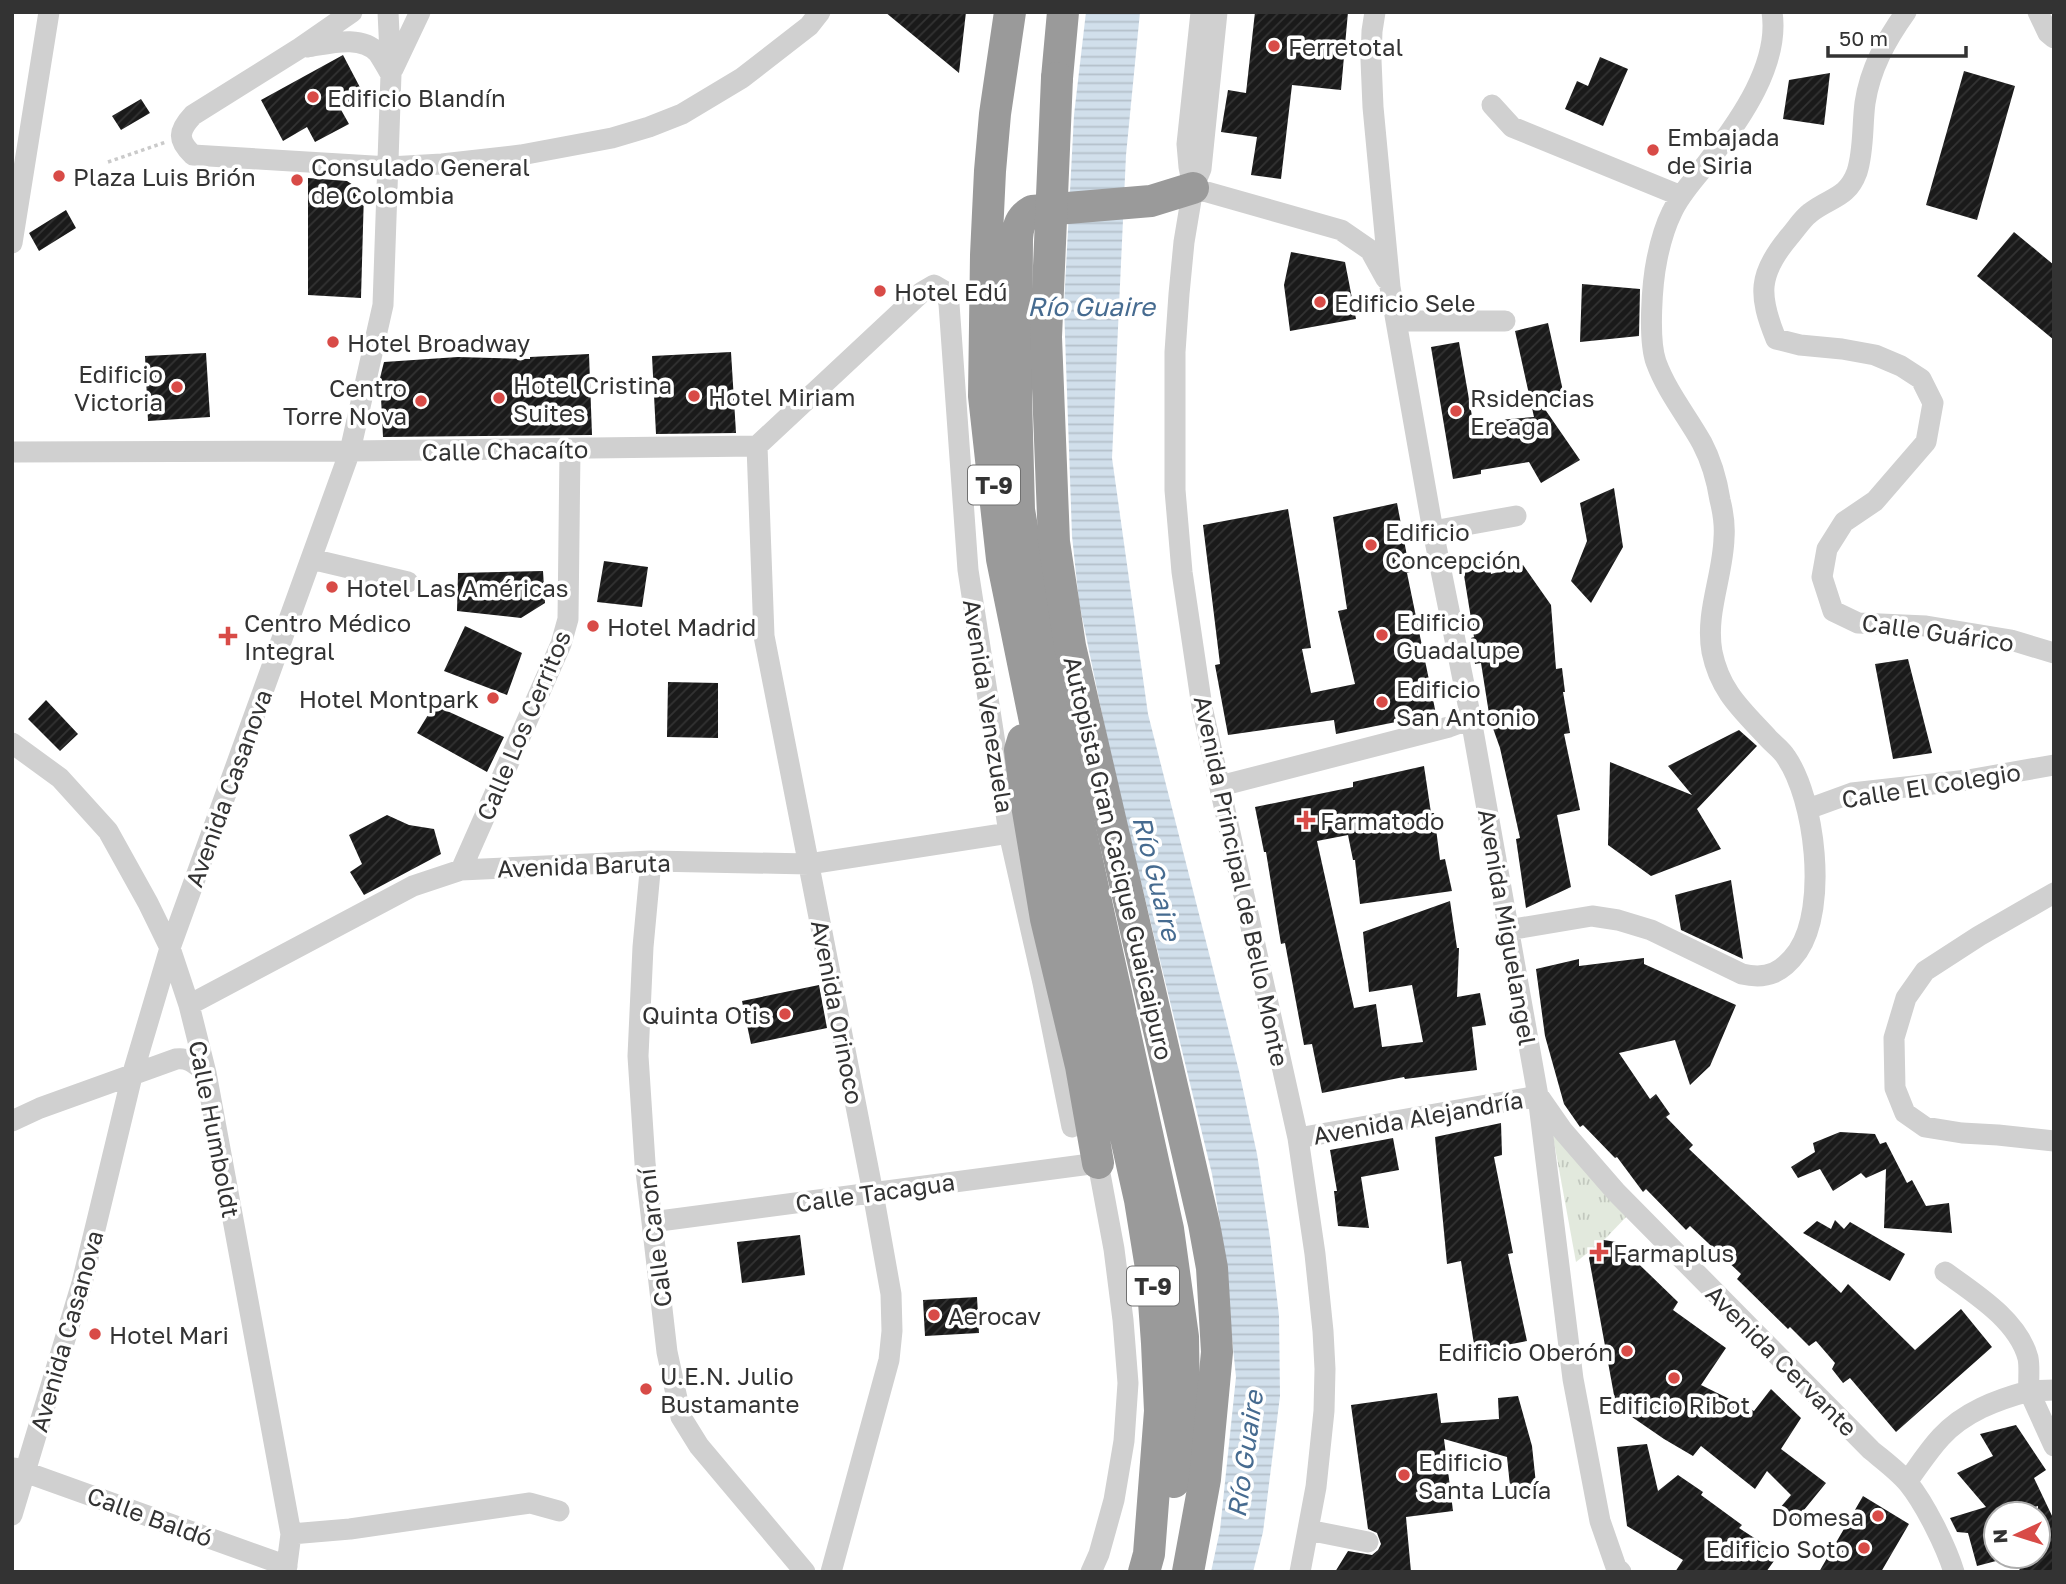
<svg xmlns="http://www.w3.org/2000/svg" width="2066" height="1584" viewBox="0 0 2066 1584" font-family="'Golos Text',sans-serif">
  <style>
    .park { fill: url(#park-tufts) }
    .water { fill: url(#water-rules) }
    .building { fill: url(#building-hatch) }
    .lines { fill: none; stroke-linecap: round; stroke-linejoin: round }
    .path { stroke: #cacaca; stroke-width: 3.5; stroke-dasharray: 3.5 3.5; stroke-linecap: butt }
    .minor { stroke: #d0d0d0; stroke-width: 21 }
    .highway { stroke: #9a9a9a; stroke-width: 32 }
    .highway-bridge { stroke: #9a9a9a; stroke-width: 32 }
    .poi-dot { fill: #d84b47; stroke: #fff; stroke-width: 2.5 }
    .labels { text-anchor: middle; dominant-baseline: central; stroke-width: 7; stroke-linejoin: round; paint-order: stroke }
    .shield { fill: #fff; stroke: #707070; stroke-width: 2 }
    .shield-label { font-size: 23px; font-weight: bold; fill: #333 }
    .poi-label { font-size: 24px; fill: #333; stroke: #fff; text-anchor: start }
    .street-label { font-size: 24px; fill: #333; stroke: #fff }
    .water-label { font-size: 26px; font-style: italic; fill: #466b90; stroke: #fff }
  </style>
  <defs>
    <pattern id="park-tufts" width="24" height="20" patternUnits="userSpaceOnUse" patternTransform="scale(1.75)"><rect width="24" height="20" fill="#e2e9dd"/><path d="M3 7l-1-3M5 7V3M7 7l1-3M15 17l-1-3M17 17v-4M19 17l1-3" fill="none" stroke="#c2c8be"/></pattern>
    <pattern id="water-rules" width="6" height="5" patternUnits="userSpaceOnUse" patternTransform="scale(1.75)"><rect width="6" height="5" fill="#d1dfeb"/><path d="M0 2.5h6" fill="none" stroke="#b4c0ca"/></pattern>
    <pattern id="building-hatch" width="6" height="6" patternUnits="userSpaceOnUse" patternTransform="scale(1.75)"><rect width="6" height="6" fill="#1a1a1a"/><path d="M-1 1l2-2M0 6l6-6M5 7l2-2" fill="none" stroke="#333"/></pattern>
  </defs>
  <rect width="100%" height="100%" fill="#fff"/>
  <path class="park" d="M1552 1131 1629 1214 1604 1240 1576 1262Z"/>
  <path class="water" d="M1086 12H1140L1126 155 1112 458 1148 714 1239 1071 1257 1154 1270 1238 1279 1316 1280 1396 1263 1532 1253 1572H1211L1220 1530 1236 1377 1220 1222 1212 1174 1113 767 1079 602 1072 536 1064 306 1074 115Z"/>
  <path class="building" d="M885 12H966L959 73Z
    M1255 12H1348L1341 90 1292 85 1281 179 1251 175 1257 137 1221 132 1228 90 1246 93Z
    M343 55 364 95 340 108 349 124 315 142 307 127 283 141 261 100Z
    M1600 57 1628 69 1603 126 1565 109 1577 81 1588 86Z
    M1964 71 2015 86 1977 220 1926 205Z
    M1830 73 1824 125 1783 119 1789 80Z
    M141 99 150 113 121 130 112 116Z
    M308 178 347 181 364 192 361 298 308 295Z
    M66 210 76 228 39 251 29 233Z
    M2014 232 2054 265V340L1977 276Z
    M1291 252 1345 262 1356 319 1290 331 1284 285Z
    M1582 284 1640 289 1639 336 1580 342Z
    M1548 323 1565 400 1542 405 1580 460 1541 483 1529 462 1481 470V474L1453 479 1431 347 1459 342 1473 422 1534 417 1515 331Z
    M731 352 736 433 656 434 652 356Z
    M206 353 210 417 148 421 145 356Z
    M589 354 592 435 383 437 380 378 384 362 458 357 530 359V357Z
    M1614 488 1623 547 1591 603 1571 581 1587 541 1580 503Z
    M1397 503 1410 572 1407 573 1436 714 1336 734 1334 720 1228 735 1215 665 1220 664 1203 525 1288 509 1311 648 1302 649 1311 693 1355 684 1338 611 1347 609 1333 517Z
    M1488 557 1491 574 1523 565 1551 605 1556 669 1562 668 1565 692H1563L1570 733 1564 734 1580 810 1557 815 1571 887 1526 908 1516 839 1520 838 1500 748 1490 720 1481 663 1475 664 1471 638 1474 637 1462 563Z
    M604 561 648 567 642 607 597 602Z
    M543 571 545 603 521 618 457 611 458 573Z
    M465 626 522 653 507 695 444 671Z
    M1908 659 1932 753 1893 759 1875 664Z
    M668 682 718 683V738L667 737Z
    M46 700 78 734 60 751 28 719Z
    M434 705 504 737 487 772 417 733Z
    M1739 730 1757 746 1697 809 1721 849 1651 876 1608 845 1610 762 1692 795 1668 766Z
    M1424 766 1431 813H1434L1440 860 1445 859 1452 891 1360 904 1355 860H1353L1348 835 1317 841 1354 1008 1376 1004 1382 1047 1423 1042 1412 985 1369 992 1363 932 1450 901 1457 948H1459L1457 997 1480 993 1486 1025 1472 1027 1477 1070 1405 1079 1404 1077 1322 1093 1312 1044 1304 1045 1285 943 1281 944 1266 852H1264L1255 807 1353 787V782Z
    M387 815 409 825 434 829 441 854 364 895 350 872 362 864 349 835Z
    M1731 880 1743 959 1681 930 1675 895Z
    M1644 958V964L1736 1005 1710 1066 1690 1085 1675 1040 1619 1053 1650 1099 1656 1094 1670 1114 1666 1117 1693 1145 1689 1149 1841 1293 1848 1284 1915 1350 1961 1309 1992 1347 1896 1432 1850 1378 1843 1383 1832 1369 1835 1363 1816 1341 1809 1346 1790 1327 1788 1329 1737 1279 1741 1274 1690 1226 1686 1230 1646 1189 1643 1192 1617 1157 1615 1158 1583 1125 1580 1127 1564 1104 1545 1036 1536 969 1579 959V966Z
    M819 985 827 1028 751 1044 742 1001Z
    M1501 1123 1502 1155 1494 1157 1513 1253 1508 1254 1527 1341 1475 1351 1461 1261 1447 1264 1435 1137Z
    M1840 1132 1875 1134 1880 1144 1886 1142 1907 1183 1912 1180 1926 1206 1949 1203 1952 1233 1884 1228 1886 1169 1866 1178 1861 1173 1833 1191 1820 1169 1798 1178 1791 1167 1815 1152 1813 1143Z
    M1393 1138 1399 1170 1361 1177 1369 1228 1338 1226 1334 1191H1337L1330 1150Z
    M1835 1220 1844 1229 1850 1222 1905 1254 1890 1281 1803 1233 1817 1221 1831 1229Z
    M800 1235 805 1275 742 1283 737 1242Z
    M1604 1240 1616 1242 1678 1302 1673 1310 1726 1348 1701 1385 1754 1411 1771 1389 1801 1418 1781 1449 1826 1483 1795 1521 1779 1509 1791 1495 1767 1471 1755 1489 1701 1446 1693 1456 1664 1439 1616 1406 1589 1258 1594 1247Z
    M977 1297 979 1333 925 1336 923 1300Z
    M1437 1393 1441 1423 1499 1419 1498 1398 1518 1396 1532 1446 1536 1484 1510 1486 1507 1457 1444 1439 1453 1511 1406 1517 1411 1572H1335L1348 1551 1372 1555 1378 1550 1381 1544 1377 1533 1368 1529 1351 1405Z
    M2016 1425 2046 1470 2034 1478 2054 1520V1572H2020L2017 1556H2038V1506L2021 1511 1996 1514V1561L1977 1566 1968 1533 1957 1532 1950 1518 1986 1507 1957 1473 1993 1456 1980 1434Z
    M1647 1444 1658 1491 1678 1475 1703 1492 1701 1495 1742 1525 1739 1528 1779 1554 1766 1572H1675L1683 1560 1627 1526 1617 1447Z
    M1863 1496 1909 1524 1881 1572H1819Z"/>
  <g class="lines">
    <path class="path" d="M108 162 166 142"/>
    <path class="minor" d="M352 12 300 48 193 115C178 131 177 140 193 155L389 167 442 164 521 155 612 138 649 127 682 114 742 78 809 26 820 12
      M1217 12 1201 169 1193 188 1184 242 1179 294 1175 352V490L1182 572 1202 707 1298 1138 1315 1254 1323 1331 1325 1369 1324 1411 1316 1487 1300 1572
      M1375 12 1372 31 1371 60 1373 107 1390 287 1433 531 1471 719 1538 1096 1573 1379 1600 1521 1616 1567 1621 1572
      M1906 12C1886 40 1870 69 1865 103 1862 126 1864 150 1857 172 1847 199 1830 197 1810 213 1802 219 1796 229 1789 237 1758 274 1758 295 1776 339L1800 345 1842 349 1875 355 1901 366 1921 379 1933 403 1926 442 1875 501 1844 522 1827 549 1822 577 1833 611 1858 623 1926 626 2011 640 2054 653
      M2038 12 2048 33 2054 38
      M307 47C328 44 361 34 378 53 382 59 386 66 390 73
      M393 69 420 12
      M1492 105 1512 127 1681 196
      M1192 182 1189 167 1187 144 1201 12
      M1193 188 1341 230 1370 250 1386 279
      M12 243 49 12
      M1396 321H1505
      M757 446 764 636 873 1193 891 1294 892 1331 889 1360 831 1572
      M12 452 350 451 757 446 922 292 934 285 946 292 949 304 968 570 1009 833 1043 983 1072 1127
      M1433 531 1516 516
      M311 559 408 582
      M12 743 60 778 108 831 148 903 170 948 189 1005 206 1073 291 1534 286 1572
      M1220 786 1449 727 1471 719
      M1808 809 1852 793 1968 780 2054 765
      M651 861 643 947 638 1056 645 1163 652 1222 667 1352 681 1417 699 1446 805 1572
      M461 870 561 644 568 619 570 450
      M2054 893 1979 936 1925 971 1906 998 1894 1038 1895 1088 1905 1113 1925 1127 1962 1133 1998 1135 2054 1141
      M1508 930 1592 916 1618 920 1651 930 1742 974C1768 980 1783 972 1798 951 1828 907 1815 799 1786 757 1781 749 1773 744 1767 737 1741 709 1720 691 1712 652 1705 613 1723 576 1724 538 1725 526 1723 512 1720 500 1717 481 1711 460 1702 443 1687 416 1667 392 1656 362 1648 339 1652 283 1657 259 1660 244 1665 226 1672 212 1681 192 1697 177 1710 159 1740 120 1780 64 1772 12
      M189 1005 413 886 461 870 651 861 809 864 1009 833
      M1540 1098 1563 1131 1616 1192 1871 1450C1883 1460 1898 1471 1908 1483 1925 1504 1946 1546 1954 1572
      M12 1121 40 1108 176 1059C189 1057 196 1065 206 1073
      M1298 1138 1538 1096
      M652 1222 1098 1163 1114 1249 1123 1320 1128 1383 1124 1441 1114 1500 1099 1554 1091 1572
      M1945 1272C1974 1293 2018 1320 2028 1358 2030 1368 2028 1381 2029 1391L2054 1390
      M14 1468 287 1566
      M1907 1482C1918 1467 1928 1451 1941 1437 1964 1412 1996 1400 2029 1391L2054 1446
      M12 1515 82 1283 132 1076 170 948 350 451 383 305 391 74 388 12
      M1308 1530 1368 1542
      M291 1534 350 1529 530 1503 559 1511"/>
    <path class="highway" d="M1010 12 995 114 990 171 986 255 984 396 1002 559 1054 815 1140 1200 1152 1274 1157 1343 1160 1411 1149 1554 1144 1572
      M1057 78 1063 12
      M1023 740 1020 750 1026 799 1046 919 1081 1066 1098 1163
      M1174 1482 1184 1400 1183 1337 1168 1229 1053 706 1019 510 1016 395 1017 239C1018 226 1020 218 1032 211L1151 201 1193 188"/>
    <path class="highway-bridge" d="M1057 78 1046 337 1054 542 1070 646 1204 1224 1212 1268 1217 1352 1205 1479 1188 1572"/>
  </g>
  <g class="poi-dot">
    <circle cx="1274" cy="46" r="7"/>
    <circle cx="313" cy="97" r="7"/>
    <circle cx="1653" cy="150" r="7"/>
    <circle cx="59" cy="176" r="7"/>
    <circle cx="297" cy="180" r="7"/>
    <circle cx="880" cy="291" r="7"/>
    <circle cx="1320" cy="302" r="7"/>
    <circle cx="333" cy="342" r="7"/>
    <circle cx="177" cy="387" r="7"/>
    <circle cx="694" cy="396" r="7"/>
    <circle cx="499" cy="398" r="7"/>
    <circle cx="421" cy="401" r="7"/>
    <circle cx="1456" cy="411" r="7"/>
    <circle cx="1371" cy="545" r="7"/>
    <circle cx="332" cy="587" r="7"/>
    <circle cx="593" cy="626" r="7"/>
    <circle cx="1382" cy="635" r="7"/>
    <path d="M224.5 625.5h7v7h7v7h-7v7h-7v-7h-7v-7h7z"/>
    <circle cx="493" cy="698" r="7"/>
    <circle cx="1382" cy="702" r="7"/>
    <path d="M1302.5 809.5h7v7h7v7h-7v7h-7v-7h-7v-7h7z"/>
    <circle cx="785" cy="1014" r="7"/>
    <path d="M1595.5 1241.5h7v7h7v7h-7v7h-7v-7h-7v-7h7z"/>
    <circle cx="934" cy="1315" r="7"/>
    <circle cx="95" cy="1334" r="7"/>
    <circle cx="1627" cy="1351" r="7"/>
    <circle cx="1674" cy="1378" r="7"/>
    <circle cx="646" cy="1389" r="7"/>
    <circle cx="1404" cy="1475" r="7"/>
    <circle cx="1878" cy="1516" r="7"/>
    <circle cx="1864" cy="1548" r="7"/>
  </g>
  <g class="labels">
    <g class="shield">
      <rect x="968" y="465.5" width="52" height="39" rx="5"/>
      <rect x="1127" y="1266.5" width="52" height="39" rx="5"/>
    </g>
    <g class="shield-label">
      <text x="994" y="485">T-9</text>
      <text x="1153" y="1286">T-9</text>
    </g>
    <g class="poi-label">
      <text x="1288" y="46">Ferretotal</text>
      <text x="327" y="97">Edificio Blandín</text>
      <text x="1667" y="136">Embajada<tspan x="1667" dy="28">de Siria</tspan></text>
      <text x="311" y="166">Consulado General<tspan x="311" dy="28">de Colombia</tspan></text>
      <text x="73" y="176">Plaza Luis Brión</text>
      <text x="894" y="291">Hotel Edú</text>
      <text x="1334" y="302">Edificio Sele</text>
      <text x="347" y="342">Hotel Broadway</text>
      <text x="163" y="373" text-anchor="end">Edificio<tspan x="163" dy="28">Victoria</tspan></text>
      <text x="513" y="384">Hotel Cristina<tspan x="513" dy="28">Suites</tspan></text>
      <text x="407" y="387" text-anchor="end">Centro<tspan x="407" dy="28">Torre Nova</tspan></text>
      <text x="708" y="396">Hotel Miriam</text>
      <text x="1470" y="397">Rsidencias<tspan x="1470" dy="28">Ereaga</tspan></text>
      <text x="1385" y="531">Edificio<tspan x="1385" dy="28">Concepción</tspan></text>
      <text x="346" y="587">Hotel Las Américas</text>
      <text x="1396" y="621">Edificio<tspan x="1396" dy="28">Guadalupe</tspan></text>
      <text x="244" y="622">Centro Médico<tspan x="244" dy="28">Integral</tspan></text>
      <text x="607" y="626">Hotel Madrid</text>
      <text x="1396" y="688">Edificio<tspan x="1396" dy="28">San Antonio</tspan></text>
      <text x="479" y="698" text-anchor="end">Hotel Montpark</text>
      <text x="1320" y="820">Farmatodo</text>
      <text x="771" y="1014" text-anchor="end">Quinta Otis</text>
      <text x="1613" y="1252">Farmaplus</text>
      <text x="948" y="1315">Aerocav</text>
      <text x="109" y="1334">Hotel Mari</text>
      <text x="1613" y="1351" text-anchor="end">Edificio Oberón</text>
      <text x="660" y="1375">U.E.N. Julio<tspan x="660" dy="28">Bustamante</tspan></text>
      <text x="1674" y="1404" text-anchor="middle">Edificio Ribot</text>
      <text x="1418" y="1461">Edificio<tspan x="1418" dy="28">Santa Lucía</tspan></text>
      <text x="1864" y="1516" text-anchor="end">Domesa</text>
      <text x="1850" y="1548" text-anchor="end">Edificio Soto</text>
    </g>
    <g class="street-label">
      <text transform="translate(505 450) rotate(-1)">Calle Chacaíto</text>
      <text transform="translate(1938 632) rotate(8)">Calle Guárico</text>
      <text transform="translate(989 706) rotate(81)">Avenida Venezuela</text>
      <text transform="translate(523 725) rotate(-67)">Calle Los Cerritos</text>
      <text transform="translate(1931 785) rotate(-9)">Calle El Colegio</text>
      <text transform="translate(228 788) rotate(-70)">Avenida Casanova</text>
      <text transform="translate(1119 858) rotate(77)">Autopista Gran Cacique Guaicaipuro</text>
      <text transform="translate(584 865) rotate(-2)">Avenida Baruta</text>
      <text transform="translate(1242 881) rotate(78)">Avenida Principal de Bello Monte</text>
      <text transform="translate(1508 927) rotate(80)">Avenida Miguelangel</text>
      <text transform="translate(838 1012) rotate(79)">Avenida Orinoco</text>
      <text transform="translate(1418 1117) rotate(-10)">Avenida Alejandría</text>
      <text transform="translate(215 1129) rotate(79)">Calle Humboldt</text>
      <text transform="translate(875 1192) rotate(-8)">Calle Tacagua</text>
      <text transform="translate(654 1238) rotate(-97)">Calle Caroní</text>
      <text transform="translate(66 1331) rotate(-74)">Avenida Casanova</text>
      <text transform="translate(1782 1360) rotate(45)">Avenida Cervante</text>
      <text transform="translate(150 1516) rotate(20)">Calle Baldó</text>
    </g>
    <g class="water-label">
      <text x="1091" y="306">Río Guaire</text>
      <text transform="translate(1157 878) rotate(76)">Río Guaire</text>
      <text transform="translate(1245 1454) rotate(-82)">Río Guaire</text>
    </g>
  </g>
  <rect width="2066" height="1584" fill="none" stroke="#333333" stroke-width="28"/>
  <g transform="translate(2017 1535) rotate(266)"><circle r="33" fill="#ffffff" stroke="#adadad" stroke-width="2"/>
  <path d="M0-5L12 26L0 18L-12 26Z" fill="#d84b47"/>
  <text y="-10" font-size="19" font-weight="bold" text-anchor="middle" fill="#333333">N</text>
  </g>
  <path d="M1828 46v10h138v-10" fill="none" stroke="#333333" stroke-width="3.5"/>
  <text x="1839" y="46" font-size="21" fill="#333333" stroke="#ffffff" stroke-width="5" paint-order="stroke">50 m</text>
</svg>
